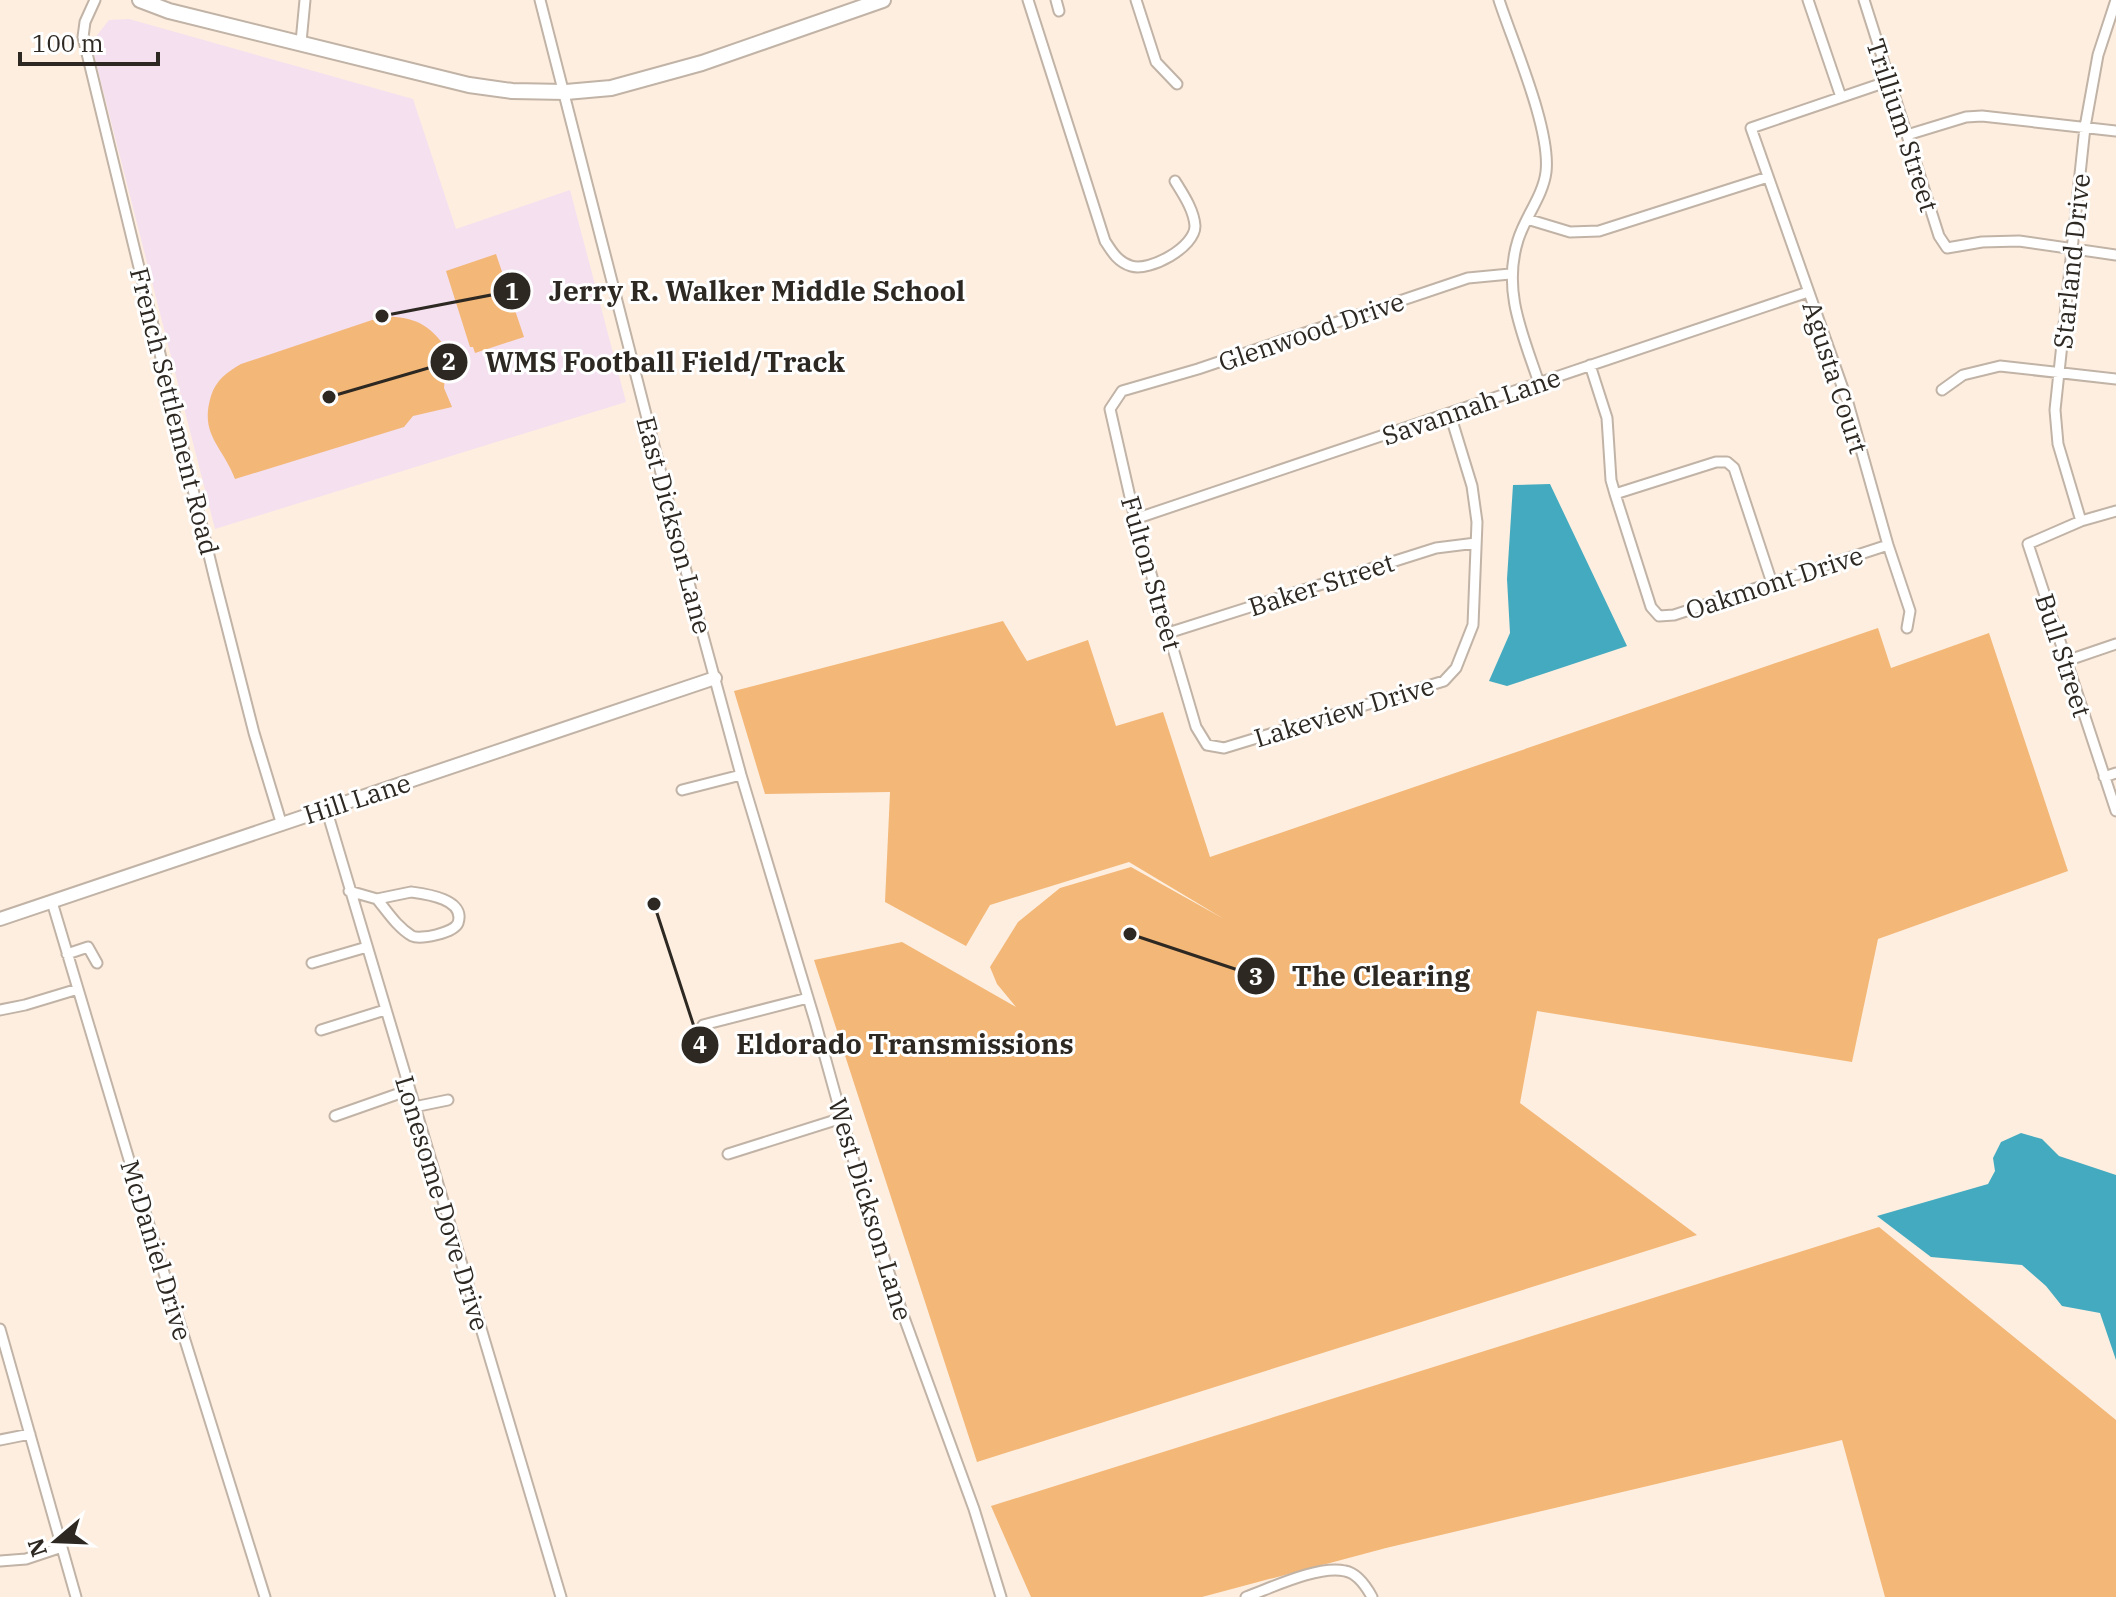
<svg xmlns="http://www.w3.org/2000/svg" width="2116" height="1597" viewBox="0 0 2116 1597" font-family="'IBM Plex Serif',serif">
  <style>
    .education { fill: #f4e0ef }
    .green { fill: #f3b777 }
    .water { fill: #44aac0 }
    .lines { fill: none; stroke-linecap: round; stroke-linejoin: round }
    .street-casing { stroke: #c1b3a6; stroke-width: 13 }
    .secondary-casing { stroke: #c1b3a6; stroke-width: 16 }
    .primary-casing { stroke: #c1b3a6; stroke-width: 18 }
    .street { stroke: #fff; stroke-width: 9 }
    .secondary { stroke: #fff; stroke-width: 12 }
    .primary { stroke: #fff; stroke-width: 14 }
    .labels { text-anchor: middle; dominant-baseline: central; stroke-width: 6; stroke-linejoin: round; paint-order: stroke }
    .street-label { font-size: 26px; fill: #2d2822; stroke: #fff }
    .leader { fill: none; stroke: #2d2822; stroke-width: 3 }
    .callout-dot { fill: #2d2822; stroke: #fff; stroke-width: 3 }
    .mark-label { font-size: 24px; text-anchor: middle; font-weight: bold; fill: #fff }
    .callout-label { font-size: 28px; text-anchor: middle; font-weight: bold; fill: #2d2822; stroke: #fff; stroke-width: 6; stroke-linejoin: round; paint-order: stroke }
  </style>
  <rect width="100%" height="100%" fill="#fdeee0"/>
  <path class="education" d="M129 19 413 99 456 229 570 190 626 402 215 529 91 43 109 20Z"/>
  <path class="green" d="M496 254 524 337 475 353 473 347H470L446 271Z
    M384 316C416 318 428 323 447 349L444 388 452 407 413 416 404 427 235 479C223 446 199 435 211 396 216 380 227 372 241 364Z
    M1003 621 1027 661 1088 640 1116 726 1163 712 1210 857 1878 628 1891 668 1989 633 2068 871 1878 939 1852 1062 1537 1011 1520 1103 1697 1235 977 1462 814 960 902 942 1016 1007 997 984 990 967 1018 922 1060 888 1131 867 1224 919 1129 862 990 905 966 946 885 902 890 792 765 794 734 691Z
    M1879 1227 2116 1420V1597H1885L1842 1440 1386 1548 1202 1597H1031L991 1506Z"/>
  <path class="water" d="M1550 484 1627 646 1507 686 1489 681 1510 633 1507 579 1513 485Z
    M2021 1133 2042 1139 2059 1156 2116 1175V1360L2100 1313 2062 1306 2046 1286 2022 1265 1931 1257 1877 1216 1988 1184 1995 1171 1993 1158 2001 1142Z"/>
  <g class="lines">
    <defs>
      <path id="street" d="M95 0 85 22 83 37 215 580 254 733 281 822
        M540 0 695 606 741 775 815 1021 863 1194 902 1312 974 1509 1001 1597
        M1028 0 1105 241C1112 252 1118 262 1131 266 1150 272 1195 247 1195 226 1194 210 1183 194 1175 181
        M1056 0 1059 11
        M1136 0 1156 62 1177 84
        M1499 0C1513 43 1551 129 1546 172 1543 196 1525 217 1518 240 1502 291 1523 335 1539 383
        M1808 0 1841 97
        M1864 0 1939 236 1947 248 1982 242 2019 241 2116 255
        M301 42 305 0
        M1889 81 1751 128 1848 403 1888 545 1910 611 1907 628
        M1907 135 1966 117 1982 116 2116 131
        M1527 219 1570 232 1599 231 1768 177
        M1590 365 1607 418 1611 480 1615 494 1651 607 1659 616 1674 615 1888 545
        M1942 390 1963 375 2000 366 2116 379
        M1450 414 1472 486 1477 522 1473 625 1456 668 1444 681 1224 748 1207 745 1196 727 1135 519 1110 409 1122 391 1198 369 1468 278 1510 274
        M1615 494 1716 462H1727L1734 468 1772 583
        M2116 511 2081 521 2028 544 2116 811
        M1135 519 1808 292
        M2081 521 2058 444 2055 410 2085 127 2098 55 2116 0
        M1168 633 1436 548 1476 543
        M2066 661 2116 644
        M2104 777 2116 773
        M682 790 741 775
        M326 808 561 1597
        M349 891 377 899
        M411 892C426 894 466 899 458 923 454 933 420 940 412 936 397 927 387 911 377 899Z
        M52 902 136 1183 265 1597
        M67 954 88 947 97 963
        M312 963 367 947
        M0 1010 25 1005 78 989
        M703 1025 808 998
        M321 1030 385 1010
        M414 1107 448 1100
        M335 1116 409 1090
        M728 1154 842 1118
        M0 1329 76 1597
        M0 1440 30 1434
        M0 1561 26 1559 62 1547
        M1246 1597C1271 1588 1318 1565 1345 1571 1357 1573 1366 1586 1372 1597"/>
      <path id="secondary" d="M0 919 715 678"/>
      <path id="primary" d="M140 0 169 11 469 85 512 91 566 92 611 88 702 63 883 0"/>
    </defs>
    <use href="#street" class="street-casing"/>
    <use href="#secondary" class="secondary-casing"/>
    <use href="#primary" class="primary-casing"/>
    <use href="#street" class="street"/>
    <use href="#secondary" class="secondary"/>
    <use href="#primary" class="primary"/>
  </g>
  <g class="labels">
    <g class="street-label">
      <text transform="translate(1903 125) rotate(72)">Trillium Street</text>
      <text transform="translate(2071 261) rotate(-84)">Starland Drive</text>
      <text transform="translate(1311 331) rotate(-19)">Glenwood Drive</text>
      <text transform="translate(1836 377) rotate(72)">Agusta Court</text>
      <text transform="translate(1471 406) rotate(-19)">Savannah Lane</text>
      <text transform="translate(175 411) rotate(76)">French Settlement Road</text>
      <text transform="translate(675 525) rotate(75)">East Dickson Lane</text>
      <text transform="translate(1152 573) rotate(74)">Fulton Street</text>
      <text transform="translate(1774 582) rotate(-18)">Oakmont Drive</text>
      <text transform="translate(1321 584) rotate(-18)">Baker Street</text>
      <text transform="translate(2064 655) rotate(72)">Bull Street</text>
      <text transform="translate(1344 711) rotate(-17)">Lakeview Drive</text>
      <text transform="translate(357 798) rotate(-18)">Hill Lane</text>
      <text transform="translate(443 1203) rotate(73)">Lonesome Dove Drive</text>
      <text transform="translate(871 1209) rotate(73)">West Dickson Lane</text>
      <text transform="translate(157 1250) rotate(73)">McDaniel Drive</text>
    </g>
  </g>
  <path class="leader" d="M382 316L512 291M329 397L449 362M1130 934L1256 976M654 904L700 1045"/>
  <g class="callout-dot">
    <circle cx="382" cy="316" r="8"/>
    <circle cx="329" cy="397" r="8"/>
    <circle cx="1130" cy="934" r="8"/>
    <circle cx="654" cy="904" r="8"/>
    <circle cx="512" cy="291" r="20"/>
    <circle cx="449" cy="362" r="20"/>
    <circle cx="1256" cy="976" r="20"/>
    <circle cx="700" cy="1045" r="20"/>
  </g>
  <g class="mark-label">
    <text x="512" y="300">1</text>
    <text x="449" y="370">2</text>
    <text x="1256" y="985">3</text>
    <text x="700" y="1053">4</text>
  </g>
  <g class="callout-label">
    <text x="757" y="301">Jerry R. Walker Middle School</text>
    <text x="665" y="372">WMS Football Field/Track</text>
    <text x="1381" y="986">The Clearing</text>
    <text x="905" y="1054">Eldorado Transmissions</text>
  </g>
  <g transform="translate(56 1541) rotate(251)" stroke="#ffffff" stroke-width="6" paint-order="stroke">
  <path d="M0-6L14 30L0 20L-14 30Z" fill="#2d2822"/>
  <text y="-12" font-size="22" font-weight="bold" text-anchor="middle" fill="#2d2822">N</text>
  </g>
  <path d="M20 52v12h138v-12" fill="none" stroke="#2d2822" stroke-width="4"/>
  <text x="32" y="52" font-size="24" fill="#2d2822" stroke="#ffffff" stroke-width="6" paint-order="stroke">100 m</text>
</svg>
